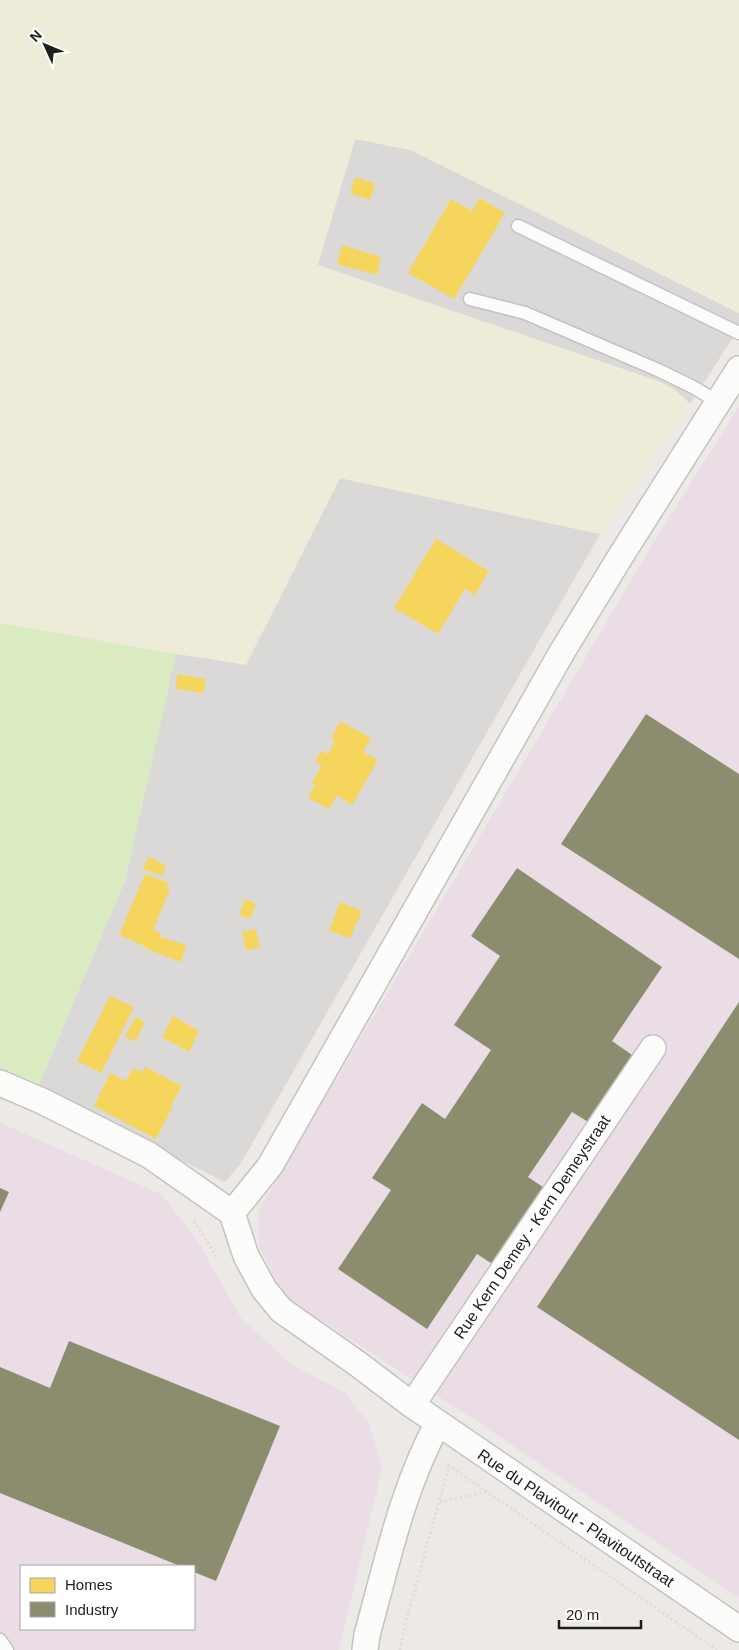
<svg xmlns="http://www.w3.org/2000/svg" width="739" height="1650" viewBox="0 0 739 1650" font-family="Helvetica,sans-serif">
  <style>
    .residential { fill: #dbd9d7 }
    .industrial { fill: #eadde6; fill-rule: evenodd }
    .farmland { fill: #eeecd8 }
    .grass { fill: #daebc2 }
    .homes { fill: #f6d55c }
    .industry { fill: #8c8c6e }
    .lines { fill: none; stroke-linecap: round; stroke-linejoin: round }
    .lane-casing { stroke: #c4c3c2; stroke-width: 15 }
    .street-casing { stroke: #c4c3c2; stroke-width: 28 }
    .path { stroke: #ebd9d8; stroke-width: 3; stroke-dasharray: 2.5 2.5; stroke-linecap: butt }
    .lane { stroke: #fcfcfb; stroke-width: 12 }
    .street { stroke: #fcfcfb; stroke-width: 25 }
    .labels { text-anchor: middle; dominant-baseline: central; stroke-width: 5; stroke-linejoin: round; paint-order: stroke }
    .street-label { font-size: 16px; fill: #1d1d1d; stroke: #fff }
  </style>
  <rect width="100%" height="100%" fill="#ece9e6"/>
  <path class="residential" d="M355 139 411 150 739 313V328L690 404 675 390 658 381 317 265Z
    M340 478 600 534 241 1163 225 1182 37 1089 125 880 176 654 246 664Z"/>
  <path class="industrial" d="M739 407V1597L461 1411 288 1299 273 1276 259 1245 258 1212 658 535Z
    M0 1123 161 1194 198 1242 241 1318 291 1364 345 1393 370 1425 382 1469 339 1650H0ZM21 1566H194V1629H21Z"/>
  <path class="farmland" d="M0 0H739V313L411 150 355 139 318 265 658 381 675 390 690 404 600 534 340 478 246 665 0 623Z"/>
  <path class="grass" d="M0 623 176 654 125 880 37 1089 0 1071Z"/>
  <path class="homes" d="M355 177 375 184 370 200 350 193Z
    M480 198 505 213 454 299 408 273 451 199 472 211Z
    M342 245 381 257 377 275 337 264Z
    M436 539 489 571 475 595 465 589 438 634 394 608Z
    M177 674 206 679 203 693 176 689Z
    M340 721 371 738 363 752 378 760 352 805 337 795 329 809 308 798 315 784 312 783 321 767V765L315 761 321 751 328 754 335 740 331 738Z
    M148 857 166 865 162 876 143 869Z
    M145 874 169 883 167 888 170 889 153 930 161 933 160 937 186 945 181 962 152 951 144 947V946L119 935Z
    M245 899 256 904 250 919 239 915Z
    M340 902 362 911 350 938 329 931Z
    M256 929 260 948 246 950 242 932Z
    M110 996 134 1007 101 1073 77 1061Z
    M173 1016 199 1031 189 1052 162 1037Z
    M136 1017 145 1022 135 1042 125 1036Z
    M145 1067 182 1086 171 1105 173 1106 156 1139 94 1106 110 1073 126 1081 133 1068 142 1072Z"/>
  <path class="industry" d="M646 714 739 774V959L561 844Z
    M517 868 662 967 612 1041 635 1057 590 1123 572 1112 528 1177 546 1189 494 1265 477 1254 427 1329 338 1269 391 1190 372 1178 422 1103 445 1119 491 1050 454 1025 500 956 471 936Z
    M739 1002V1440L537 1307Z
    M0 1188 9 1192 0 1212Z
    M69 1341 280 1426 216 1581 194 1572V1566H180L0 1493V1367L50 1388Z"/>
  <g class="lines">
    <defs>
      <path id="lane" d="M518 226 739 333
        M470 299 525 313 658 370 693 387 718 402
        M0 1640 7 1650"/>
      <path id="street" d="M0 1083 42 1101 149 1155 232 1213
        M232 1213 270 1166 562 652 622 554 739 369
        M232 1213 246 1256 264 1289 281 1310 358 1364 412 1405 739 1629
        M412 1405 653 1048
        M365 1650 367 1635C387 1563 402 1489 438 1423"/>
    </defs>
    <use href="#lane" class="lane-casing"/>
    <use href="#street" class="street-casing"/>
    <path class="path" d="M194 1221 216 1256
      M448 1465 717 1650
      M440 1502 486 1492
      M400 1650 406 1621 449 1466"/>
    <use href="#lane" class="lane"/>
    <use href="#street" class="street"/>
  </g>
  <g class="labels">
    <g class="street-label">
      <text transform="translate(532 1227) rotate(-56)">Rue Kern Demey - Kern Demeystraat</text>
      <text transform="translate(576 1518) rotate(34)">Rue du Plavitout - Plavitoutstraat</text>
    </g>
  </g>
  <rect x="20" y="1565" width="175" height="65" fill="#ffffff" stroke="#a5a5a5"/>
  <rect x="30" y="1578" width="25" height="15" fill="#f6d55c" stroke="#a5a5a5"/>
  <text x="65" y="1590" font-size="15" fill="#1d1d1d">Homes</text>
  <rect x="30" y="1602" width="25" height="15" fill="#8c8c6e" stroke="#a5a5a5"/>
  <text x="65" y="1615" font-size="15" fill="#1d1d1d">Industry</text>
  <g transform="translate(45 45) rotate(314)" stroke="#ffffff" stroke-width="4" paint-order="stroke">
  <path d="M0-4L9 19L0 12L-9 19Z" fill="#1d1d1d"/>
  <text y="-8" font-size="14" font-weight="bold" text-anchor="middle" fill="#1d1d1d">N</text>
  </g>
  <path d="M559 1620v8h82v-8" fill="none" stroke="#1d1d1d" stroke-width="2.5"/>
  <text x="566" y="1620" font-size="15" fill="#1d1d1d" stroke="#ffffff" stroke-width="4" paint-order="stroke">20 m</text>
</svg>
